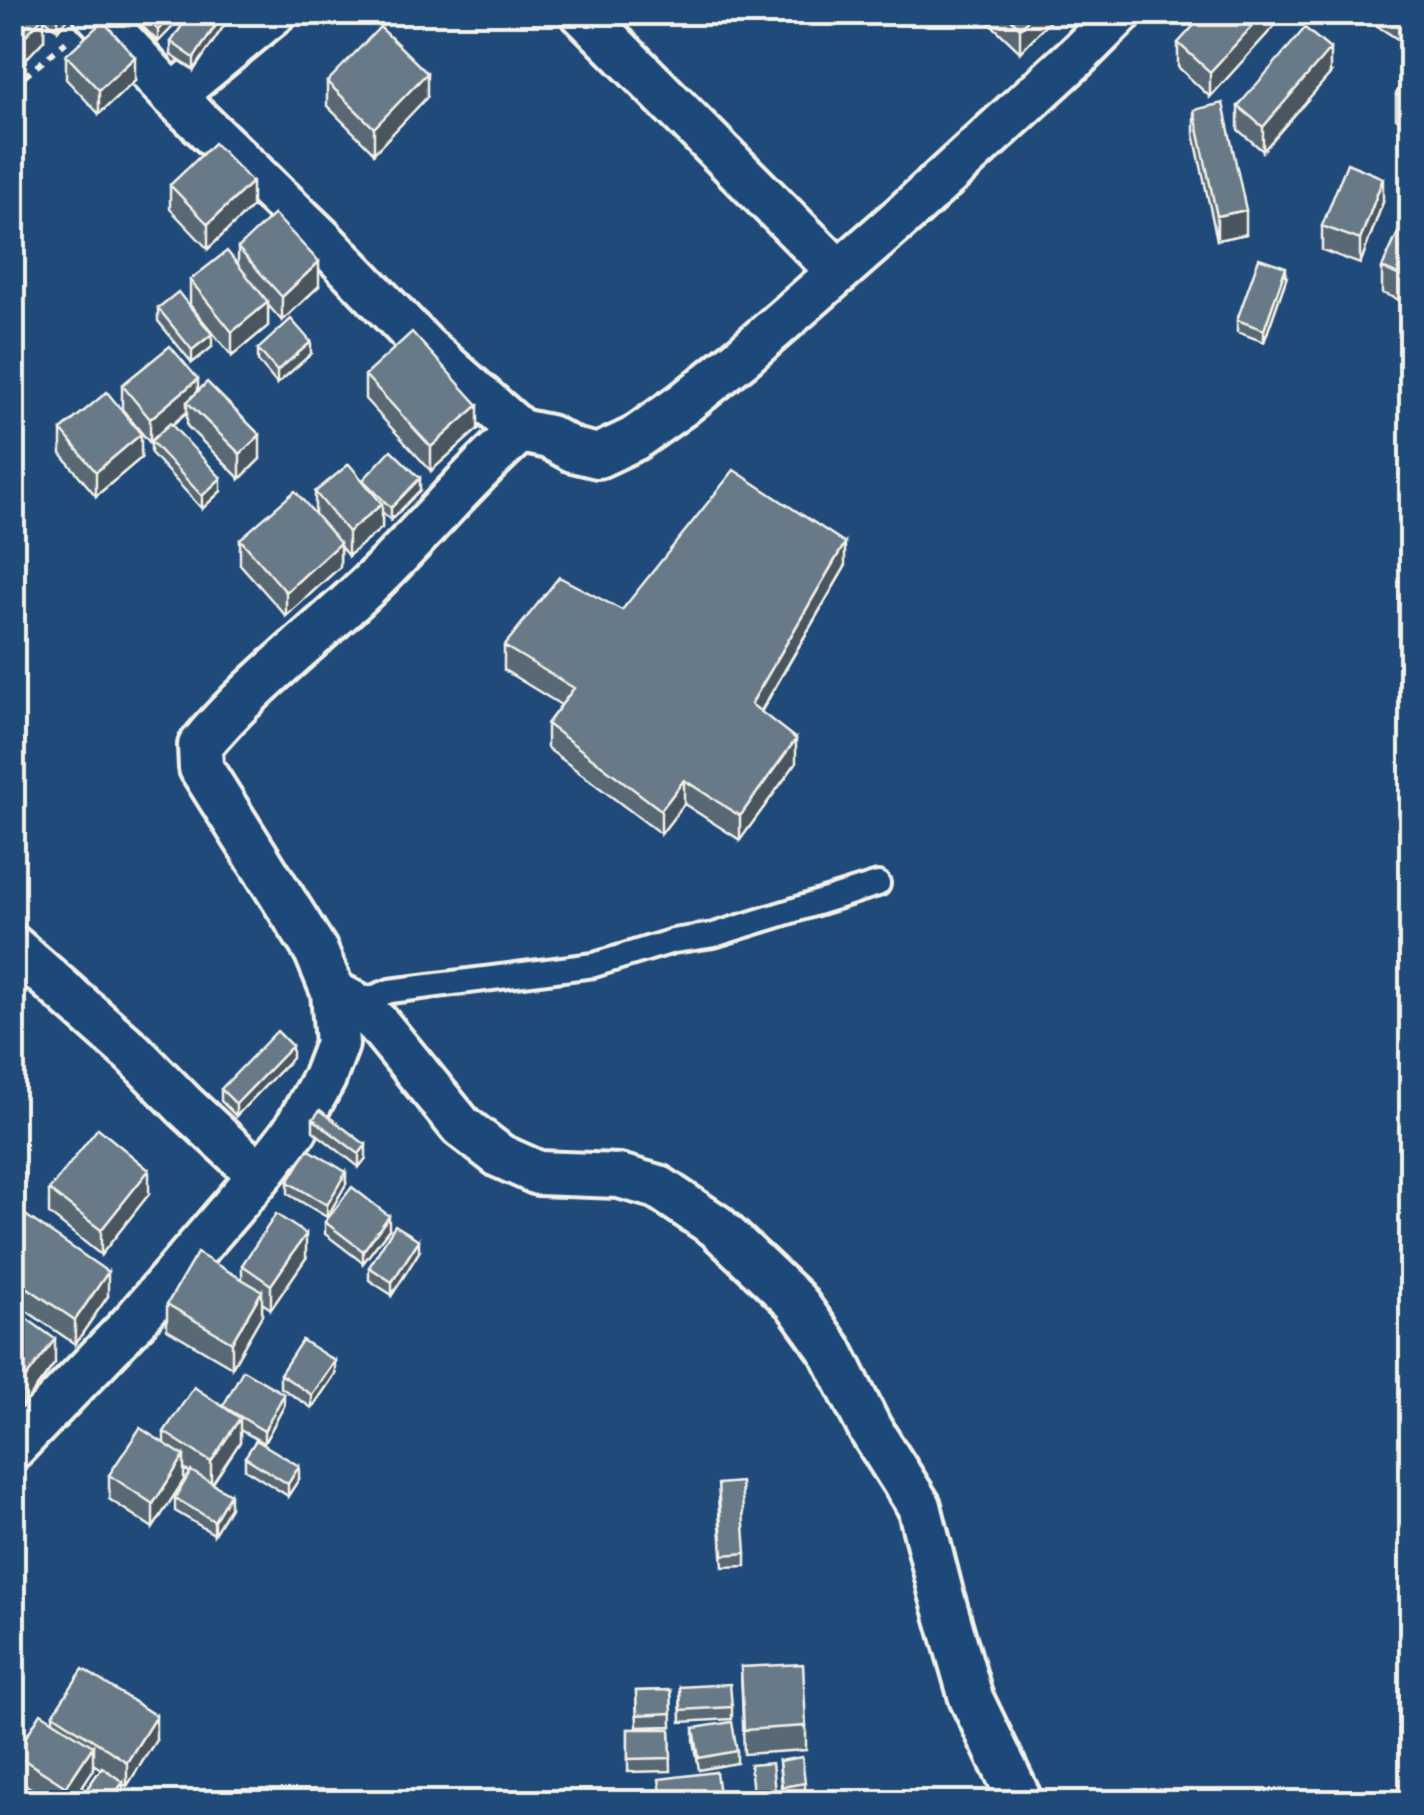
<svg xmlns="http://www.w3.org/2000/svg" width="1424" height="1815" viewBox="0 0 1424 1815" font-family="'Balsamiq Sans',sans-serif">
  <style>
    .lines { fill: none; stroke-linecap: round; stroke-linejoin: round }
    .lane-casing { stroke: #f4f1e8; stroke-width: 30 }
    .street-casing { stroke: #f4f1e8; stroke-width: 50 }
    .path { stroke: #f4f1e8; stroke-width: 6; stroke-dasharray: 8 8; stroke-linecap: butt }
    .lane { stroke: #1f4a7a; stroke-width: 22 }
    .street { stroke: #1f4a7a; stroke-width: 42 }
    .wall { fill: #596975; stroke: #f4f1e8; stroke-width: 2.5 }
    .shaded-wall { fill: #48555f; stroke: #f4f1e8; stroke-width: 2.5 }
    .building { fill: #677a88; stroke: #f4f1e8; stroke-width: 2.5 }
  </style>
  <rect width="100%" height="100%" fill="#1f4a7a"/>
  <filter id="ink" filterUnits="userSpaceOnUse"><feTurbulence type="fractalNoise" baseFrequency=".01" numOctaves="2"/><feDisplacementMap in="SourceGraphic" scale="20" xChannelSelector="R" yChannelSelector="G"/><feConvolveMatrix kernelMatrix="1 2 1 2 8 2 1 2 1" color-interpolation-filters="sRGB"/></filter>
  <g filter="url(#ink)">
    <g class="lines">
      <defs>
        <path id="lane" d="M356 1004 390 991 594 965 673 941 714 935 878 884"/>
        <path id="street" d="M95 12 173 96 321 239 426 348 520 431
          M581 12 839 272
          M173 96 275 12
          M12 946 133 1053 185 1106 260 1175
          M333 992 356 1004 378 1024 461 1126 500 1156 538 1173 619 1176 658 1187 716 1226 795 1301 831 1351 870 1429 919 1506 941 1593 971 1698 1021 1802
          M12 1449 131 1325 260 1175 295 1130 324 1078 337 1044 333 992 316 951 201 768 200 746C252 682 321 633 379 575 427 527 469 476 520 431L549 437 573 450 598 456 634 439 682 405 743 356 905 214 1079 54 1121 12"/>
      </defs>
      <use href="#lane" class="lane-casing"/>
      <use href="#street" class="street-casing"/>
      <path class="path" d="M12 87 66 42"/>
      <use href="#lane" class="lane"/>
      <use href="#street" class="street"/>
    </g>
    <path class="wall" d="M12 12H73L58 30 44 18V40L12 74Z
      M137 12H187L158 42 137 21Z
      M235 12H256L249 22Z
      M978 12H1058L1020 52Z
      M1287 12 1210 97 1178 67V43Z
      M1355 12H1412V38L1407 45Z
      M225 24 194 70 171 55V42Z
      M66 55 135 81 99 114 66 79Z
      M1412 71V128L1396 118V94Z
      M1330 74 1263 151 1238 130V106Z
      M327 82 427 97 374 153 327 106Z
      M1194 110 1246 234 1217 240 1194 134Z
      M170 185 252 207 208 249 170 209Z
      M1383 202 1360 264 1322 250V226Z
      M1412 202V305L1382 293V268Z
      M238 248 319 286 282 321 268 305V326L232 356 190 305V280L238 264Z
      M1286 279 1264 342 1237 332V320Z
      M158 308 212 347 192 363 158 321Z
      M258 349 311 354 277 384 258 361Z
      M365 375 478 429 431 471 365 399Z
      M122 385 198 391 260 459 240 479 187 426V412L172 425 221 491 202 509 151 453V442L150 443 122 409Z
      M61 430 141 458 96 496 61 454Z
      M363 480 420 490 391 520 382 512V528L348 556 340 546V567L286 616 240 564V539L315 514V492Z
      M845 567 761 712 796 763 740 840 684 804 661 834 547 748V724L561 705 504 670V646L622 610Z
      M292 1058 236 1116 221 1101V1089Z
      M313 1119 366 1158 359 1167 313 1131Z
      M288 1182 346 1184 327 1217 288 1194Z
      M49 1190 149 1194 101 1255 49 1214Z
      M325 1222 389 1229 363 1263 325 1234Z
      M12 1224 108 1296 75 1344 12 1301Z
      M419 1252 392 1295 369 1280V1267Z
      M306 1258 271 1309 262 1303V1315L232 1367 167 1329V1304L242 1279V1265Z
      M12 1308 55 1363 22 1407 12 1400Z
      M280 1374H335L312 1408 280 1387Z
      M223 1406H284L264 1443 240 1430V1442L212 1484 230 1507 214 1534 175 1511V1498L190 1473 184 1469V1480L153 1528 109 1499V1475L164 1443V1432Z
      M245 1457 299 1479 288 1496 245 1469Z
      M718 1497 746 1553V1566L723 1567Z
      M741 1667 806 1726V1750L744 1754Z
      M680 1687 732 1707V1719L681 1722Z
      M671 1690 672 1726 637 1727 636 1691Z
      M53 1714 156 1740 127 1786 123 1784V1795L118 1802H82V1796L101 1769 93 1764V1770L72 1802H53L15 1778V1754L53 1721Z
      M694 1728 737 1751V1763L699 1770 694 1740Z
      M628 1729H670L671 1771 628 1772Z
      M779 1761 805 1783V1796L782 1799Z"/>
    <path class="shaded-wall" d="M62 12H73L58 30V18Z
      M175 12H187L158 42V30Z
      M225 12V24L194 70V58Z
      M249 12H256L249 22Z
      M1035 12H1058L1020 52V28Z
      M1265 12H1287L1210 97V72Z
      M1412 13V38L1407 45V21Z
      M44 16V40L12 74V50Z
      M1330 49V74L1263 151V127Z
      M135 57V81L99 114V90Z
      M427 73V97L374 153V128Z
      M16 165V177L12 181V168Z
      M1383 178V202L1360 264V240Z
      M252 182V207L208 249V224Z
      M1246 210V234L1217 240V216Z
      M319 262V286L282 321V297Z
      M1286 267V279L1264 342V330Z
      M24 295V308L12 320V307Z
      M268 302V326L232 356V332Z
      M212 334V347L192 363V350Z
      M311 342V354L277 384V371Z
      M198 379V404L187 402V412L150 443V419Z
      M478 405V429L431 471V447Z
      M141 434V458L96 496V472Z
      M260 435V459L240 479V454Z
      M221 478V491L202 509V496Z
      M420 478V490L391 520V508Z
      M382 504V528L348 556V532Z
      M340 543V567L286 616V592Z
      M845 543V567L751 728V704Z
      M796 739V763L740 840V816Z
      M684 780V804L661 834V810Z
      M292 1046V1058L236 1116V1104Z
      M366 1145V1158L359 1167V1154Z
      M149 1170V1194L101 1255V1230Z
      M346 1172V1184L327 1217V1205Z
      M389 1216V1229L363 1263V1251Z
      M306 1234V1258L271 1309V1285Z
      M419 1240V1252L392 1295V1282Z
      M108 1272V1296L75 1344V1320Z
      M262 1291V1315L232 1367V1342Z
      M55 1339V1363L22 1407V1383Z
      M335 1361V1374L312 1408V1395Z
      M284 1394V1406L264 1443V1431Z
      M240 1418V1442L211 1486V1462Z
      M184 1456V1480L153 1528V1504Z
      M299 1466V1479L288 1496V1484Z
      M230 1494V1507L214 1534V1521Z
      M156 1716V1740L127 1786V1762Z
      M93 1746V1770L72 1802H66V1787Z
      M123 1782V1795L118 1802H109Z"/>
    <path class="building" d="M12 12H41L44 16 12 50Z
      M141 12H175L158 30Z
      M191 12H224L194 58 171 42Z
      M1004 12H1035L1020 28Z
      M1206 12H1265L1210 72 1178 43Z
      M1394 12H1412V13L1407 21Z
      M103 21 135 57 99 90 66 55Z
      M380 27 427 73 374 128 327 82Z
      M1305 28 1330 49 1263 127 1238 106Z
      M1412 71V104L1396 94Z
      M1223 103 1246 210 1217 216 1194 110Z
      M214 143 252 182 208 224 170 185Z
      M1347 163 1383 178 1360 240 1322 226Z
      M1412 202V281L1382 268Z
      M274 214 319 262 282 297 238 248Z
      M227 251 268 302 232 332 190 280Z
      M1259 258 1286 267 1264 330 1237 320Z
      M12 284 24 295 12 307Z
      M178 292 212 334 192 350 158 308Z
      M291 319 311 342 277 371 258 349Z
      M412 332 478 405 431 447 365 375Z
      M170 346 198 379 150 419 122 385Z
      M207 382 260 435 240 454 187 402Z
      M107 392 141 434 96 472 61 430Z
      M170 423 221 478 202 496 151 441Z
      M391 450 420 478 391 508 363 480Z
      M349 464 382 504 348 532 315 492Z
      M734 470 845 543 751 704 796 739 740 816 684 780 661 810 547 724 574 688 504 646 559 577 622 610Z
      M295 491 340 543 286 592 240 539Z
      M277 1031 292 1046 236 1104 221 1089Z
      M320 1110 366 1145 359 1154 313 1119Z
      M98 1128 149 1170 101 1230 49 1190Z
      M308 1149 346 1172 327 1205 288 1182Z
      M352 1187 389 1216 363 1251 325 1222Z
      M21 1212 108 1272 75 1320 12 1277V1224Z
      M276 1214 306 1234 271 1285 242 1265Z
      M395 1225 419 1240 392 1282 369 1267Z
      M197 1253 262 1291 232 1342 167 1304Z
      M12 1308 55 1339 22 1383 12 1376Z
      M302 1340 335 1361 312 1395 280 1374Z
      M243 1370 284 1394 264 1431 223 1406Z
      M194 1387 240 1418 211 1462 164 1432Z
      M140 1428 184 1456 153 1504 109 1475Z
      M256 1440 299 1466 288 1484 245 1457Z
      M191 1471 230 1494 214 1521 175 1498Z
      M741 1482 746 1553 723 1555 718 1484Z
      M803 1664 806 1726 744 1730 741 1667Z
      M83 1669 156 1716 127 1762 53 1714Z
      M730 1684 732 1707 681 1710 680 1687Z
      M671 1690 672 1713 637 1715 636 1691Z
      M41 1713 93 1746 66 1787 15 1754Z
      M732 1722 737 1751 699 1758 694 1728Z
      M628 1729H670L671 1758 628 1759Z
      M802 1757 805 1783 782 1787 779 1761Z
      M772 1763 776 1802H754L750 1765Z
      M102 1767 123 1782 109 1802H91L82 1796Z
      M716 1772 720 1802H662L659 1779Z"/>
  </g>
  <rect width="1424" height="1815" fill="none" stroke="#1f4a7a" stroke-width="50"/>
  <rect x="25" y="25" width="1374" height="1765" fill="none" stroke="#f4f1e8" stroke-width="4" filter="url(#ink)"/>
</svg>
